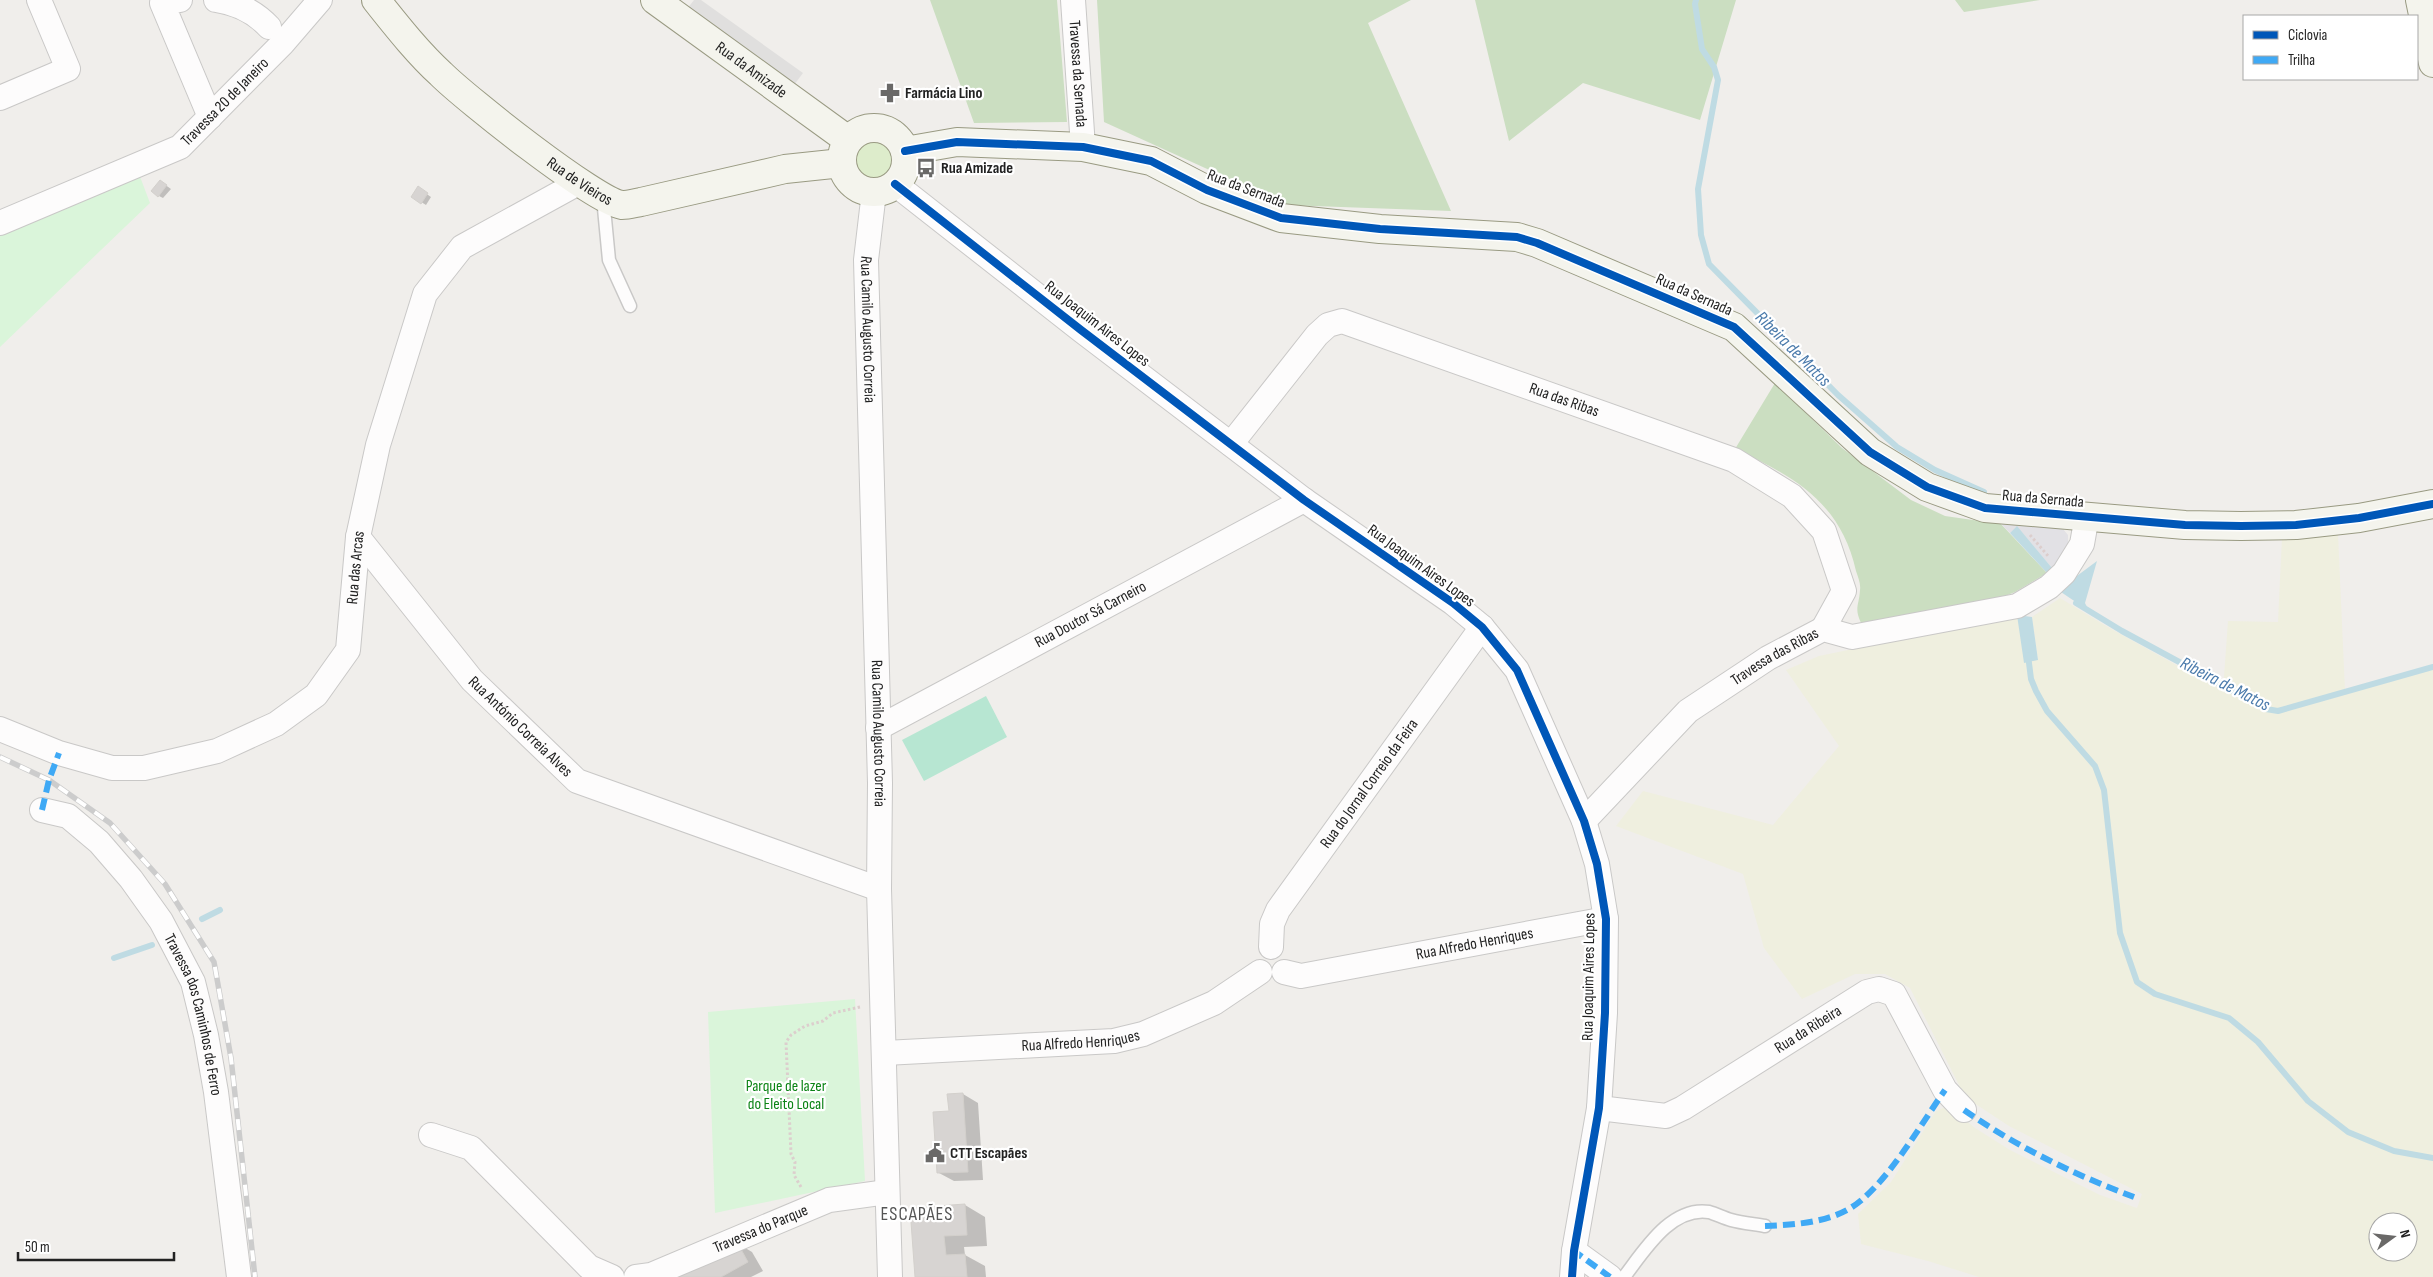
<svg xmlns="http://www.w3.org/2000/svg" width="2433" height="1277" viewBox="0 0 2433 1277" font-family="'Sofia Sans Condensed',sans-serif">
  <style>
    .farmland { fill: #efefdf; fill-rule: evenodd }
    .grass { fill: #ddeccb }
    .forest { fill: #cbdec1 }
    .park { fill: #daf5da }
    .pitch { fill: #b7e6d2 }
    .parking { fill: #e0dfde }
    .plaza { fill: #e2e1e5 }
    .water { fill: #bfdbe3 }
    .shadow { fill: #0003 }
    .lines { fill: none; stroke-linecap: round; stroke-linejoin: round }
    .stream { stroke: #bfdbe3; stroke-width: 6 }
    .building { fill: #d7d4d2; stroke: #d3d0cc }
    .lane-casing { stroke: #c9c8c7; stroke-width: 15 }
    .street-casing { stroke: #c9c8c7; stroke-width: 26 }
    .secondary-casing { stroke: #999a82; stroke-width: 30 }
    .path { stroke: #dccecd; stroke-width: 3; stroke-dasharray: 2.5 2.5; stroke-linecap: butt }
    .lane { stroke: #fdfcfc; stroke-width: 12 }
    .street { stroke: #fdfcfc; stroke-width: 24 }
    .secondary { stroke: #f4f4ed; stroke-width: 28 }
    .rail-casing { stroke: #ccc; stroke-width: 5.5 }
    .rail { stroke: #fff; stroke-width: 4; stroke-dasharray: 11; stroke-linecap: butt }
    .quiet { stroke: #3fa9f5; stroke-width: 6; stroke-dasharray: 12 6; stroke-linecap: butt }
    .cycleway-casing { stroke: #fff; stroke-width: 11 }
    .cycleway { stroke: #0057b8; stroke-width: 8 }
    .labels { text-anchor: middle; dominant-baseline: central; stroke-width: 4.5; stroke-linejoin: round; paint-order: stroke }
    .street-label { font-size: 16px; fill: #222; stroke: #fff }
    .poi-label { font-size: 16px; font-weight: bold; fill: #222; stroke: #fff; text-anchor: start }
    .park-label { font-size: 16px; fill: #0c8416; stroke: #fff }
    .water-label { font-size: 18px; font-style: italic; fill: #4a7aab; stroke: #fff }
    .quarter-label { font-size: 19px; letter-spacing: 1px; fill: #555; stroke: #fff }
  </style>
  <rect width="100%" height="100%" fill="#f0eeeb"/>
  <path class="farmland" d="M2338 534 2345 691 2433 667V1277H1979L1928 1261 1861 1244 1858 1214 1891 1182 1936 1111 1948 1106 1975 1128 2010 1150 2100 1195 2137 1208 2142 1194 2009 1126 1974 1103 1960 1087 1910 988 1885 974H1855L1802 999 1764 948 1743 874 1616 826 1643 791 1773 825 1839 746 1786 670 1819 656 2017 615 2038 660 2032 617 2060 598 2106 626 2223 691 2228 621 2278 622 2282 537ZM2378 1222H2408V1252H2378Z"/>
  <path class="grass" d="M856 160a19 19 0 1 1 38 0a19 19 0 1 1-38 0Z"/>
  <path class="forest" d="M930 0H1057L1067 122 974 123Z
    M1097 0H1411L1368 23 1451 211 1286 205 1104 122Z
    M1475 0H1736L1700 120 1583 83 1509 141Z
    M1955 0H2040L1964 12Z
    M1775 383 1842 448 1911 500 1945 516 2001 524 2047 573 2015 592 1988 603 1871 626 1861 623C1854 608 1859 606 1860 590 1861 584 1858 577 1856 571 1841 503 1795 477 1735 449Z"/>
  <path class="park" d="M139 174 150 203 0 347V231Z
    M855 999 865 1181 715 1213 708 1012Z"/>
  <path class="pitch" d="M986 696 1007 737 924 781 902 740Z"/>
  <path class="parking" d="M694 0H701L803 73 794 85 687 9Z"/>
  <path class="plaza" d="M2001 524 2052 525 2063 529 2068 535V544L2059 561 2052 568 2017 527 2010 533Z"/>
  <path class="water" d="M2017 526 2052 568 2047 573 2010 533Z
    M2097 561 2085 603 2089 611 2058 590Z
    M2017 615 2032 617 2038 660 2024 663Z"/>
  <path class="shadow" d="M164 184 171 189 163 198 159 196Z
    M418 188 431 197 426 205 413 197Z
    M963 1094 978 1103 983 1180 954 1181 939 1173 950 1112Z
    M965 1205 985 1217 987 1246 964 1247 965 1255 985 1266 986 1277H916Z
    M737 1243 752 1252 763 1271 751 1277H677Z"/>
  <g class="lines">
    <path class="stream" d="M1696 0 1695 4 1702 49 1714 67 1718 80 1698 189 1701 235 1709 264 1838 395 1897 447 1935 470 1984 492
      M2076 603 2122 631 2266 709 2278 711 2433 667
      M2028 655 2031 679 2036 691 2047 711 2095 766 2104 790 2120 933 2137 982 2155 994 2229 1018 2258 1042 2308 1101 2348 1132 2394 1151 2433 1158
      M202 919 220 910
      M114 958 152 945"/>
  </g>
  <path class="building" d="M160 180 167 185 158 197 151 191Z
    M418 186 428 193 421 204 411 197Z
    M963 1093 968 1172 937 1173 933 1112 949 1111 947 1094Z
    M965 1204 967 1235 944 1236 946 1255 965 1254 967 1277H915L910 1208Z
    M737 1242 748 1262 721 1277H674Z"/>
  <g class="lines">
    <defs>
      <path id="lane" d="M603 198 609 260 630 306
        M1624 1277C1644 1251 1671 1206 1709 1212 1716 1214 1724 1218 1731 1220 1742 1223 1754 1224 1765 1226"/>
      <g id="street">
        <path d="M180 0 162 3 210 117"/>
        <path d="M216 0C236 3 255 12 269 27"/>
        <path id="s1" d="M1073 0 1083 147"/>
        <path d="M0 98 68 69 39 0"/>
        <path d="M895 184 1081 330 1304 500 1453 603 1482 627 1517 670 1584 821 1597 864 1606 919 1605 1013 1599 1108 1574 1251 1572 1277"/>
        <path id="s2" d="M874 192 866 260 880 783 879 889 890 1277"/>
        <path id="s3" d="M0 223 180 147 283 43 320 0"/>
        <path id="s4" d="M1231 444 1317 335 1328 325 1342 321 1734 460 1792 496 1824 531 1844 591 1823 629"/>
        <path id="s5" d="M358 537 472 680 577 781 879 889"/>
        <path id="s6" d="M878 728 1304 500"/>
        <path id="s7" d="M0 729 59 753 112 768H144L217 751 276 724 316 695 348 650 358 537 378 445 425 294 462 247 580 182"/>
        <path id="s8" d="M42 810 68 816 99 842 131 879 161 921 193 982 206 1035 216 1092 239 1277"/>
        <path id="s9" d="M1584 821 1688 711 1768 658 1823 629 1852 637 2017 606 2049 587 2064 573 2082 544 2087 516"/>
        <path id="s10" d="M1271 947 1272 924 1278 910 1482 627"/>
        <path id="s11" d="M1284 972 1301 976 1606 919"/>
        <path id="s12" d="M885 1053 1114 1041 1143 1034 1214 1003 1260 972"/>
        <path id="s13" d="M1599 1108 1666 1116 1683 1108 1867 992 1879 989 1894 994 1945 1090 1964 1110"/>
        <path d="M431 1135 471 1148 589 1267 612 1277"/>
        <path d="M1574 1251 1610 1277"/>
        <path id="s14" d="M636 1277 651 1275 829 1200 887 1192"/>
      </g>
      <g id="secondary">
        <path id="s15" d="M376 0C396 25 417 52 441 74 465 98 596 202 622 205 628 205 635 203 641 202L785 169 842 163"/>
        <path id="s16" d="M655 0 848 140"/>
        <path d="M2420 0 2433 63"/>
        <circle cx="874" cy="160" r="32"/>
        <path d="M905 151 957 142 1083 147 1151 161 1207 190 1281 218 1380 229 1517 237 1537 243 1734 327 1870 452 1927 487 1985 508 2185 525 2241 526 2296 525 2359 518 2433 504"/>
      </g>
    </defs>
    <use href="#lane" class="lane-casing"/>
    <use href="#street" class="street-casing"/>
    <use href="#secondary" class="secondary-casing"/>
    <path class="path" d="M2030 535 2049 557
      M801 1187 794 1175 795 1162 791 1154 786 1042 791 1035 805 1026 823 1021 833 1013 860 1007"/>
    <use href="#lane" class="lane"/>
    <use href="#street" class="street"/>
    <use href="#secondary" class="secondary"/>
    <defs>
      <path id="rail" d="M0 757 49 780 110 823 165 884 214 962 231 1058 255 1277"/>
    </defs>
    <use href="#rail" class="rail-casing"/>
    <use href="#rail" class="rail"/>
    <path class="quiet" d="M42 810 49 780 59 753
      M1964 1110C2017 1147 2075 1175 2134 1197
      M1765 1226C1792 1225 1823 1223 1847 1210 1883 1191 1921 1124 1945 1090
      M1573 1253 1574 1251 1610 1277"/>
    <defs>
      <path id="cycleway" d="M905 151 957 142 1083 147 1151 161 1207 190 1281 218 1380 229 1517 237 1537 243 1734 327 1870 452 1927 487 1985 508 2185 525 2241 526 2296 525 2359 518 2433 504
        M895 184 1081 330 1304 500 1453 603 1482 627 1517 670 1584 821 1597 864 1606 919 1605 1013 1599 1108 1574 1251 1572 1277"/>
    </defs>
    <use href="#cycleway" class="cycleway-casing"/>
    <use href="#cycleway" class="cycleway"/>
  </g>
  <defs>
    <symbol id="pharmacy-bare" viewBox="-9 -9 18 18"><path d="M-2-6h4v4h4v4h-4v4h-4v-4h-4v-4h4Z" fill="#6a6968" stroke="#fff" stroke-width="2.5" paint-order="stroke"/></symbol>
    <symbol id="bus-bare" viewBox="-9 -9 18 18"><path d="M-5-6H5V4H4V6H2V4H-2V6H-4V4H-5ZM-3.5-4V0h7V-4ZM-3.5 1.2v1.5H-2V1.2ZM2 1.2v1.5H3.5V1.2Z" fill="#6a6968" stroke="#fff" stroke-width="2.5" paint-order="stroke"/></symbol>
    <symbol id="civic-bare" viewBox="-9 -9 18 18"><path d="M-.6-6.5H3V-4.5H.6V-3L4-1V1h2V6H-6V1h2V-1L-.6-3ZM-1.2 2.5V6h2.4V2.5Z" fill="#6a6968" stroke="#fff" stroke-width="2.5" paint-order="stroke"/></symbol>
  </defs>
  <g fill-rule="evenodd">
    <use href="#pharmacy-bare" x="876" y="79" width="28" height="28"/>
    <use href="#bus-bare" x="912" y="154" width="28" height="28"/>
    <use href="#civic-bare" x="921" y="1139" width="28" height="28"/>
  </g>
  <g class="labels">
    <g class="street-label">
      <text stroke="none"><textPath href="#s16" startOffset="119">Rua da Amizade</textPath></text>
      <text stroke="none"><textPath href="#s1" startOffset="74">Travessa da Sernada</textPath></text>
      <text stroke="none"><textPath href="#s3" startOffset="259">Travessa 20 de Janeiro</textPath></text>
      <text stroke="none"><textPath href="#s15" startOffset="274">Rua de Vieiros</textPath></text>
      <text transform="translate(1246 189) rotate(21)">Rua da Sernada</text>
      <text transform="translate(1694 295) rotate(24)">Rua da Sernada</text>
      <text transform="translate(1097 324) rotate(38)">Rua Joaquim Aires Lopes</text>
      <text stroke="none"><textPath href="#s2" startOffset="138">Rua Camilo Augusto Correia</textPath></text>
      <text stroke="none"><textPath href="#s4" startOffset="404">Rua das Ribas</textPath></text>
      <text transform="translate(2043 499) rotate(5)">Rua da Sernada</text>
      <text transform="translate(1421 566) rotate(36)">Rua Joaquim Aires Lopes</text>
      <text stroke="none"><textPath href="#s7" startOffset="478">Rua das Arcas</textPath></text>
      <text stroke="none"><textPath href="#s6" startOffset="241">Rua Doutor Sá Carneiro</textPath></text>
      <text stroke="none"><textPath href="#s9" startOffset="254">Travessa das Ribas</textPath></text>
      <text stroke="none"><textPath href="#s5" startOffset="250">Rua António Correia Alves</textPath></text>
      <text stroke="none"><textPath href="#s2" startOffset="542">Rua Camilo Augusto Correia</textPath></text>
      <text stroke="none"><textPath href="#s10" startOffset="194">Rua do Jornal Correio da Feira</textPath></text>
      <text stroke="none"><textPath href="#s11" startOffset="194">Rua Alfredo Henriques</textPath></text>
      <text transform="translate(1589 977) rotate(-89)">Rua Joaquim Aires Lopes</text>
      <text stroke="none"><textPath href="#s8" startOffset="268">Travessa dos Caminhos de Ferro</textPath></text>
      <text stroke="none"><textPath href="#s13" startOffset="234">Rua da Ribeira</textPath></text>
      <text stroke="none"><textPath href="#s12" startOffset="196">Rua Alfredo Henriques</textPath></text>
      <text stroke="none"><textPath href="#s14" startOffset="134">Travessa do Parque</textPath></text>
    </g>
    <g class="poi-label">
      <text x="905" y="93">Farmácia Lino</text>
      <text x="941" y="168">Rua Amizade</text>
      <text x="950" y="1153">CTT Escapães</text>
    </g>
    <g class="park-label">
      <text x="786" y="1086">Parque de lazer<tspan x="786" dy="18">do Eleito Local</tspan></text>
    </g>
    <g class="water-label">
      <text transform="translate(1793 349) rotate(45)">Ribeira de Matos</text>
      <text transform="translate(2225 684) rotate(27)">Ribeira de Matos</text>
    </g>
    <g class="quarter-label">
      <text x="917" y="1214">ESCAPÃES</text>
    </g>
  </g>
  <rect x="2243" y="15" width="175" height="65" fill="#ffffff" stroke="#a7a7a7"/>
  <rect x="2253" y="31" width="25" height="8" fill="#0057b8" stroke="#a7a7a7"/>
  <text x="2288" y="40" font-size="15" fill="#222222">Ciclovia</text>
  <rect x="2253" y="56" width="25" height="8" fill="#3fa9f5" stroke="#a7a7a7"/>
  <text x="2288" y="65" font-size="15" fill="#222222">Trilha</text>
  <g transform="translate(2393 1237) rotate(75)"><circle r="24" fill="#ffffff" stroke="#a7a7a7"/>
  <path d="M0-4L9 19L0 12L-9 19Z" fill="#6a6968"/>
  <text y="-8" font-size="14" font-weight="bold" text-anchor="middle" fill="#222222">N</text>
  </g>
  <path d="M18 1252v8h156v-8" fill="none" stroke="#222222" stroke-width="2.5"/>
  <text x="25" y="1252" font-size="15" fill="#222222" stroke="#ffffff" stroke-width="4" paint-order="stroke">50 m</text>
</svg>
